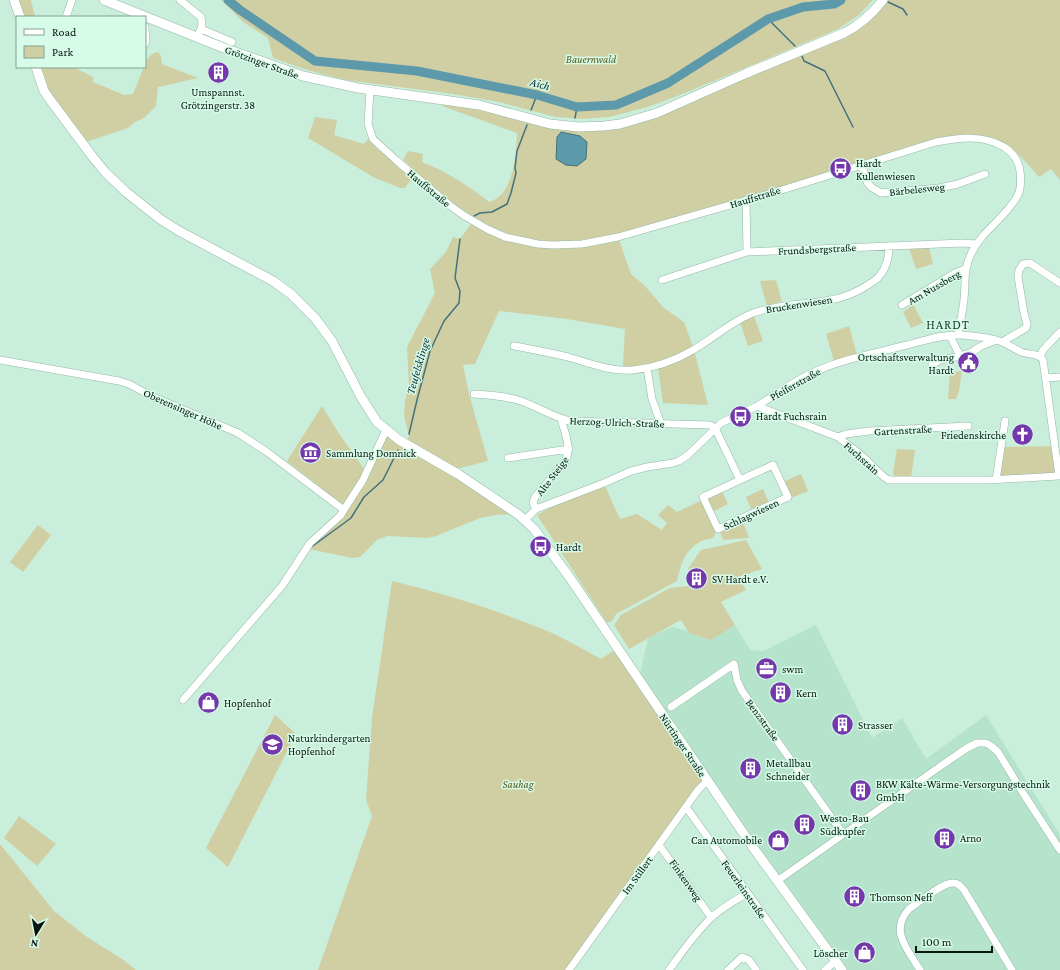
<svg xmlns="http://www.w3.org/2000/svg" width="1060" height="970" viewBox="0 0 1060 970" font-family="'Crimson Pro',serif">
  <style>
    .built { fill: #b6e3cc }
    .green { fill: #d0cfa3 }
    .water { fill: #5c99ab; stroke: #43727c }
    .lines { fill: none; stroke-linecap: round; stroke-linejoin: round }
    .stream { stroke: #43727c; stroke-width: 1.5 }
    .river { stroke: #5c99ab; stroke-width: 9 }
    .minor-casing { stroke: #94b8a6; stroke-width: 8 }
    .major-casing { stroke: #94b8a6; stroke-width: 10 }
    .minor { stroke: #fff; stroke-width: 7 }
    .major { stroke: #fff; stroke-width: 9 }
    .labels { text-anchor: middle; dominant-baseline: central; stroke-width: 3; stroke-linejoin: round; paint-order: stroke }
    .park-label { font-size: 11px; font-style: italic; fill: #5c591f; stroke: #d6fbe8 }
    .street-label { font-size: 11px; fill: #091610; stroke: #d6fbe8 }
    .poi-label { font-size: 11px; fill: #091610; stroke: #d6fbe8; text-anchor: start }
    .water-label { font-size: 12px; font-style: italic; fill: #102f38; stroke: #d6fbe8 }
    .quarter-label { font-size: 13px; letter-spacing: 1px; fill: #204132; stroke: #d6fbe8 }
  </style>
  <rect width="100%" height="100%" fill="#c9eedb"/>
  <path class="built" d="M735 625 750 650 763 651 816 625 872 738 902 718 926 759 986 715 1060 835V970H842L640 674 648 638 672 627 713 637Z"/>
  <path class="green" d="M19 0H31L35 17H25Z
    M221 0H873L859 15 838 29 685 93 648 107 609 117 583 119 555 117 499 102 453 94 346 80 307 70 273 58 268 38 243 22Z
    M886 0H1060V180L1051 169 1039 177C1027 164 1015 148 999 140 989 135 976 135 965 135L826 172 811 179 613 235C596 238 581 242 564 242 497 245 449 202 403 160L408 151 423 154 422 162C446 171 469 186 489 202 514 195 516 155 517 133L442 106 443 103 603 129 732 82 834 41Z
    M158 52 161 56 162 64 198 78 158 87 156 106 144 118 135 122 128 128 86 142 49 90 40 67H51L52 69 53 67 75 68 93 77V82L124 95 133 94 144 67H145C145 60 151 53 158 52Z
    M315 117 337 120 334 135 364 144 368 139 374 146 412 178 405 188H400L373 177 308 138Z
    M471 224C521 251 564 255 619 240L631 274 644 285 664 308 684 322 694 350 708 405 663 403 657 362 640 366H623L625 329 567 319 499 311 475 364 463 365 469 394 488 461 448 471 512 514 496 515 480 518 436 536 428 538 387 536 377 540 360 557 352 558 309 549 345 510 387 435 404 447 409 436 404 416 405 401 409 385 407 347 435 293 430 269 446 252 453 237 460 239Z
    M929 247 933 264 916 269 909 248Z
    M776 280 782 301 767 306 760 281Z
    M912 302 923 323 911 328 903 312 909 308 911 303Z
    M754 316 763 341 748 346 740 322Z
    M849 326 857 355 834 361 826 334Z
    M962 371 959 391 956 399H948L950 372Z
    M322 406 338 432 366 472 343 505 287 461Z
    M1053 446 1057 473 999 477 1004 447Z
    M897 449 915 450 911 478H896L893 473Z
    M801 474 808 491 791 498 783 482Z
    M605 486 620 519 637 514 662 530 667 523 658 515 668 505 677 512 702 500 716 532 713 538C688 542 682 559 677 581L616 614 612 621 607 623 537 515 557 504Z
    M763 489 769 503 752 511 746 497Z
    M722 491 728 504 712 512 708 500 709 498Z
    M742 520 749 537 748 538 723 540 720 531Z
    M38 525 51 535 23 572 10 562Z
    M746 540 762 569 738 577 746 590 721 602 735 625 711 640 689 633 681 620 629 649 614 625 621 615 670 588 706 584 705 573 687 575 689 567 701 550Z
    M392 581C447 594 500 611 552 633 569 641 585 650 601 659L613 651 640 682 707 781 569 970H318L372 816 366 800 372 718Z
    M275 715 296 734 228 867 206 848Z
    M19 816 56 844 37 866 4 838Z
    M0 844 54 911 87 937 122 959 136 970H0Z"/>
  <path class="water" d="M561 132 580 136 587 142 586 159 577 166 566 165 556 159 557 137Z"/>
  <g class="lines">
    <path class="stream" d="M888 2 903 9 907 15
      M768 19 795 46
      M802 56 804 61 825 71 853 127
      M531 110 537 95
      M575 118 577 107
      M474 216 480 213 492 212 507 204 511 193 516 173 515 168 517 151 527 125
      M409 434 417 400 430 351 444 321 459 303 460 291 455 278 460 239
      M310 548 351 518 364 497 383 480 398 450"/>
    <path class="river" d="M228 0 240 10 315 61 417 71 537 95 577 107 616 105 668 83 768 19 803 7 834 4 841 0"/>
    <defs>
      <path id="minor" d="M180 0 201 17 202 24 201 29
        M66 17 72 0
        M145 27 146 40 145 44
        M197 37 201 29 232 42
        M370 90 368 124 373 139 397 161 448 204 463 215 487 229 505 237 538 244 553 245 582 244 618 237 769 194 936 142C959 138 982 134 1004 147 1013 153 1019 160 1020 171 1021 179 1021 188 1018 195 1006 218 981 231 971 254 963 271 966 281 964 299 963 311 960 323 958 335
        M862 166 867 182 871 187 881 193 939 188 958 184 985 174
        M746 200 747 252
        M662 280 747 252 963 243 976 244
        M902 305 955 273 965 269
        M950 336 960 356 972 352 981 346 994 341
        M1002 342 1026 328 1027 324 1024 313 1018 277 1019 270 1023 264 1030 263 1060 283
        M514 346C532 349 550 353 568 357 589 363 611 372 633 370 654 368 676 360 693 350 714 338 730 322 753 313 776 305 800 305 824 301 842 299 860 291 874 281 886 272 889 259 889 246
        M1040 356 1043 350 1060 332
        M0 360 119 381 129 384 151 396 238 433 267 452 344 510
        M932 364 941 360 960 356
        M647 368 652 399 661 424
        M1046 378 1060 377
        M474 394C490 395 506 396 521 401 538 407 553 417 570 421L710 425 715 428 740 480 773 465 788 497 718 529 703 497 740 480
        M838 437 846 434 869 431 968 426
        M508 458 569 449
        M996 480 1005 421
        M536 509 533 503 535 497 565 462C572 448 565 433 561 419
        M525 520 536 509 604 483 631 471 647 467 673 463 679 461 688 455 721 423 755 407 757 406C775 395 792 383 810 374 839 360 871 354 903 346 921 342 941 334 960 335 974 336 989 337 1002 342 1009 345 1015 349 1021 352 1029 355 1038 353 1043 360L1059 476 989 480H889L884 477 861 455 838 437 757 406
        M183 700 282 586 310 543 340 516 363 480 386 430
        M671 707 734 664 737 680 742 691 843 834
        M686 807 803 970
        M659 845 711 917
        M777 881 935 770 967 748 977 743H986L991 746 998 752 1023 793 1060 850
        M569 970 698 790 707 781
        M669 970C682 952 695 933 711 918 721 908 735 901 747 893
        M728 970 742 957 749 960 756 970
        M825 970 836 961
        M920 970C908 950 889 931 909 909 918 903 943 882 953 883 958 883 961 886 964 890L1012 970"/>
      <path id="major" d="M14 0 20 17
        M104 0 224 48 303 76 358 88 479 105 550 124 578 127 604 126 620 124 657 113 747 73 844 33C860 25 872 14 883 0
        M36 67 44 91 51 101 92 156 105 172 126 192 160 219 179 231 273 281 291 294 315 318 332 341 361 397 377 422 399 440 458 474 519 515 534 529 570 578 752 846 842 970"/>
    </defs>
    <use href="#minor" class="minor-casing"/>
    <use href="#major" class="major-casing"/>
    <use href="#minor" class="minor"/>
    <use href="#major" class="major"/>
  </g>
  <defs>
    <symbol id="building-disc" viewBox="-11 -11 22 22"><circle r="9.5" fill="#7437ac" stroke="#d6fbe8"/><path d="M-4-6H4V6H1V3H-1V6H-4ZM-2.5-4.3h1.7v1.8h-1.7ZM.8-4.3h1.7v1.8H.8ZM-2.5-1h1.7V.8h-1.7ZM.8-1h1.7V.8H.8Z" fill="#fff"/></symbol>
    <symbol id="bus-disc" viewBox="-11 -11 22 22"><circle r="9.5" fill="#7437ac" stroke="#d6fbe8"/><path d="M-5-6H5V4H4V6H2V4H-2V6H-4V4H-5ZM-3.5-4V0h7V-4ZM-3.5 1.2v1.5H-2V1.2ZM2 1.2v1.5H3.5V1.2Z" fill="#fff"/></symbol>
    <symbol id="civic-disc" viewBox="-11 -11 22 22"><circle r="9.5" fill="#7437ac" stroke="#d6fbe8"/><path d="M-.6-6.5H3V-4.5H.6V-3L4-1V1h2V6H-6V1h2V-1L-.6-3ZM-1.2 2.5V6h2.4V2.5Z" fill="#fff"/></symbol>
    <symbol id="church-disc" viewBox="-11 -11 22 22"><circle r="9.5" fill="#7437ac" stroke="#d6fbe8"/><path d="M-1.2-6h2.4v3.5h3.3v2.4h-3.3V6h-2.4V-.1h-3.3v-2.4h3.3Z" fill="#fff"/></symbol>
    <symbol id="museum-disc" viewBox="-11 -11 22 22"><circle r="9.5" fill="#7437ac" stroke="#d6fbe8"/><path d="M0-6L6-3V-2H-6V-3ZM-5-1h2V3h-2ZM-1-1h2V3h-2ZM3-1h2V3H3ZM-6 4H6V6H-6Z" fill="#fff"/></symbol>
    <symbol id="office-disc" viewBox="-11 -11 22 22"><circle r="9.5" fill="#7437ac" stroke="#d6fbe8"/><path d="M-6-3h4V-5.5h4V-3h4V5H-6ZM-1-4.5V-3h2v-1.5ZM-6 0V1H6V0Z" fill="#fff"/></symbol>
    <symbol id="shop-disc" viewBox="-11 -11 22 22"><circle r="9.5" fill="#7437ac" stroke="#d6fbe8"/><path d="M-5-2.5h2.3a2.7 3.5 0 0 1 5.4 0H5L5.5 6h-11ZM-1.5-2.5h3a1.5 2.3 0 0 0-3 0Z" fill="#fff"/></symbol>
    <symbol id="school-disc" viewBox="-11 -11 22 22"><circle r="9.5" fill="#7437ac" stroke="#d6fbe8"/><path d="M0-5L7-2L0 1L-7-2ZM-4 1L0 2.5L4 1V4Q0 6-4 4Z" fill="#fff"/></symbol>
  </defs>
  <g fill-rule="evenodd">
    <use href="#building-disc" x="206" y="60" width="25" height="25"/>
    <use href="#bus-disc" x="828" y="156" width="25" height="25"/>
    <use href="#civic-disc" x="956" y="350" width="25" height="25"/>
    <use href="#bus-disc" x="728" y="404" width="25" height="25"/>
    <use href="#church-disc" x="1010" y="422" width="25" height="25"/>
    <use href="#museum-disc" x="298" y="440" width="25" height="25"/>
    <use href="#bus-disc" x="528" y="534" width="25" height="25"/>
    <use href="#building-disc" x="684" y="566" width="25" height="25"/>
    <use href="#office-disc" x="754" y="656" width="25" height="25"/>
    <use href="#building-disc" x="768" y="680" width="25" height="25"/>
    <use href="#shop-disc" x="196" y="690" width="25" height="25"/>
    <use href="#building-disc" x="830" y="712" width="25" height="25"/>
    <use href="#school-disc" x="260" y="732" width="25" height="25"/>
    <use href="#building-disc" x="738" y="756" width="25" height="25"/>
    <use href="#building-disc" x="848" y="778" width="25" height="25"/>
    <use href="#building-disc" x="792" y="812" width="25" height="25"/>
    <use href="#building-disc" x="932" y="826" width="25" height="25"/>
    <use href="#shop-disc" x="766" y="828" width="25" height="25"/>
    <use href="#building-disc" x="842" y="884" width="25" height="25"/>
    <use href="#shop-disc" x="852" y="940" width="25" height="25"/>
  </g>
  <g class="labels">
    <g class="park-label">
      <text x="591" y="59">Bauernwald</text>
      <text x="518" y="784">Sauhag</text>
    </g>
    <g class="street-label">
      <text transform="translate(262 62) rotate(20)">Grötzinger Straße</text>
      <text transform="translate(429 188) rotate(40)">Hauffstraße</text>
      <text transform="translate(917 189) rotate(-6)">Bärbelesweg</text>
      <text transform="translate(755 197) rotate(-17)">Hauffstraße</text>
      <text transform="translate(817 249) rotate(-3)">Frundsbergstraße</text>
      <text transform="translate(934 287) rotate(-30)">Am Nussberg</text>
      <text transform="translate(799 304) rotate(-9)">Bruckenwiesen</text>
      <text transform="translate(795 384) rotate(-29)">Pfeiferstraße</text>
      <text transform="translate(183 409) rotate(24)">Oberensinger Höhe</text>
      <text transform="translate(617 422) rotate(2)">Herzog-Ulrich-Straße</text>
      <text transform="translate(903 430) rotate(-3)">Gartenstraße</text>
      <text transform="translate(862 458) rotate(42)">Fuchsrain</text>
      <text transform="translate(552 476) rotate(-53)">Alte Steige</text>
      <text transform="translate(751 514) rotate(-25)">Schlagwiesen</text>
      <text transform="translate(763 720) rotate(54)">Benzstraße</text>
      <text transform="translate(683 745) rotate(56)">Nürtinger Straße</text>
      <text transform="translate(637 875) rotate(-54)">Im Stillert</text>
      <text transform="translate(686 880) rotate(55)">Finkenweg</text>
      <text transform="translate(744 889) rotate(55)">Feuerleinstraße</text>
    </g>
    <g class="poi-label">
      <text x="218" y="92" text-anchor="middle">Umspannst.<tspan x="218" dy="13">Grötzingerstr. 38</tspan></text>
      <text x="856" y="163">Hardt<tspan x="856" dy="13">Kullenwiesen</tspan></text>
      <text x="954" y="357" text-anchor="end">Ortschaftsverwaltung<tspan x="954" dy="13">Hardt</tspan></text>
      <text x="756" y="416">Hardt Fuchsrain</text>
      <text x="1006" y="435" text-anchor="end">Friedenskirche</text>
      <text x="326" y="453">Sammlung Domnick</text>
      <text x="556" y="547">Hardt</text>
      <text x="712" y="579">SV Hardt e.V.</text>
      <text x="782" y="669">swm</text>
      <text x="796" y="693">Kern</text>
      <text x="224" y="703">Hopfenhof</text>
      <text x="858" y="725">Strasser</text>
      <text x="288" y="738">Naturkindergarten<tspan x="288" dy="13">Hopfenhof</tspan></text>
      <text x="766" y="763">Metallbau<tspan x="766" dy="13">Schneider</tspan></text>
      <text x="876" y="784">BKW Kälte-Wärme-Versorgungstechnik<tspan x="876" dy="13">GmbH</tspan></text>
      <text x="820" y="818">Westo-Bau<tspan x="820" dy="13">Südkupfer</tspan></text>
      <text x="960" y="838">Arno</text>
      <text x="762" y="840" text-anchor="end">Can Automobile</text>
      <text x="870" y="897">Thomson Neff</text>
      <text x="848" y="953" text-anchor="end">Löscher</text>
    </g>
    <g class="water-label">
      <text transform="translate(540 84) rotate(14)">Aich</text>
      <text transform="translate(418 366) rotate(-74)">Teufelsklinge</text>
    </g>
    <g class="quarter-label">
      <text x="948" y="324">HARDT</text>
    </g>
  </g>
  <rect x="16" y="16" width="130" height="52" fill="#d6fbe8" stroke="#849f92"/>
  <rect x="24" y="29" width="20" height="6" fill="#ffffff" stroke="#849f92"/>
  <text x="52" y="36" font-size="12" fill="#091610">Road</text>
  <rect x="24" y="46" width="20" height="12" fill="#d0cfa3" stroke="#849f92"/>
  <text x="52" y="56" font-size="12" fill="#091610">Park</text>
  <g transform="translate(36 934) rotate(190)" stroke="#d6fbe8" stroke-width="3" paint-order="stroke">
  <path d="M0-3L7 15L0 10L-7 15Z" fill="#091610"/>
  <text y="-6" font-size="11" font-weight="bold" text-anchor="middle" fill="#091610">N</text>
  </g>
  <path d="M916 946v6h76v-6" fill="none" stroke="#091610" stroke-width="2"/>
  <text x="922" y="946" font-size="12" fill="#091610" stroke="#d6fbe8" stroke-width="3" paint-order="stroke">100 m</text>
</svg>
